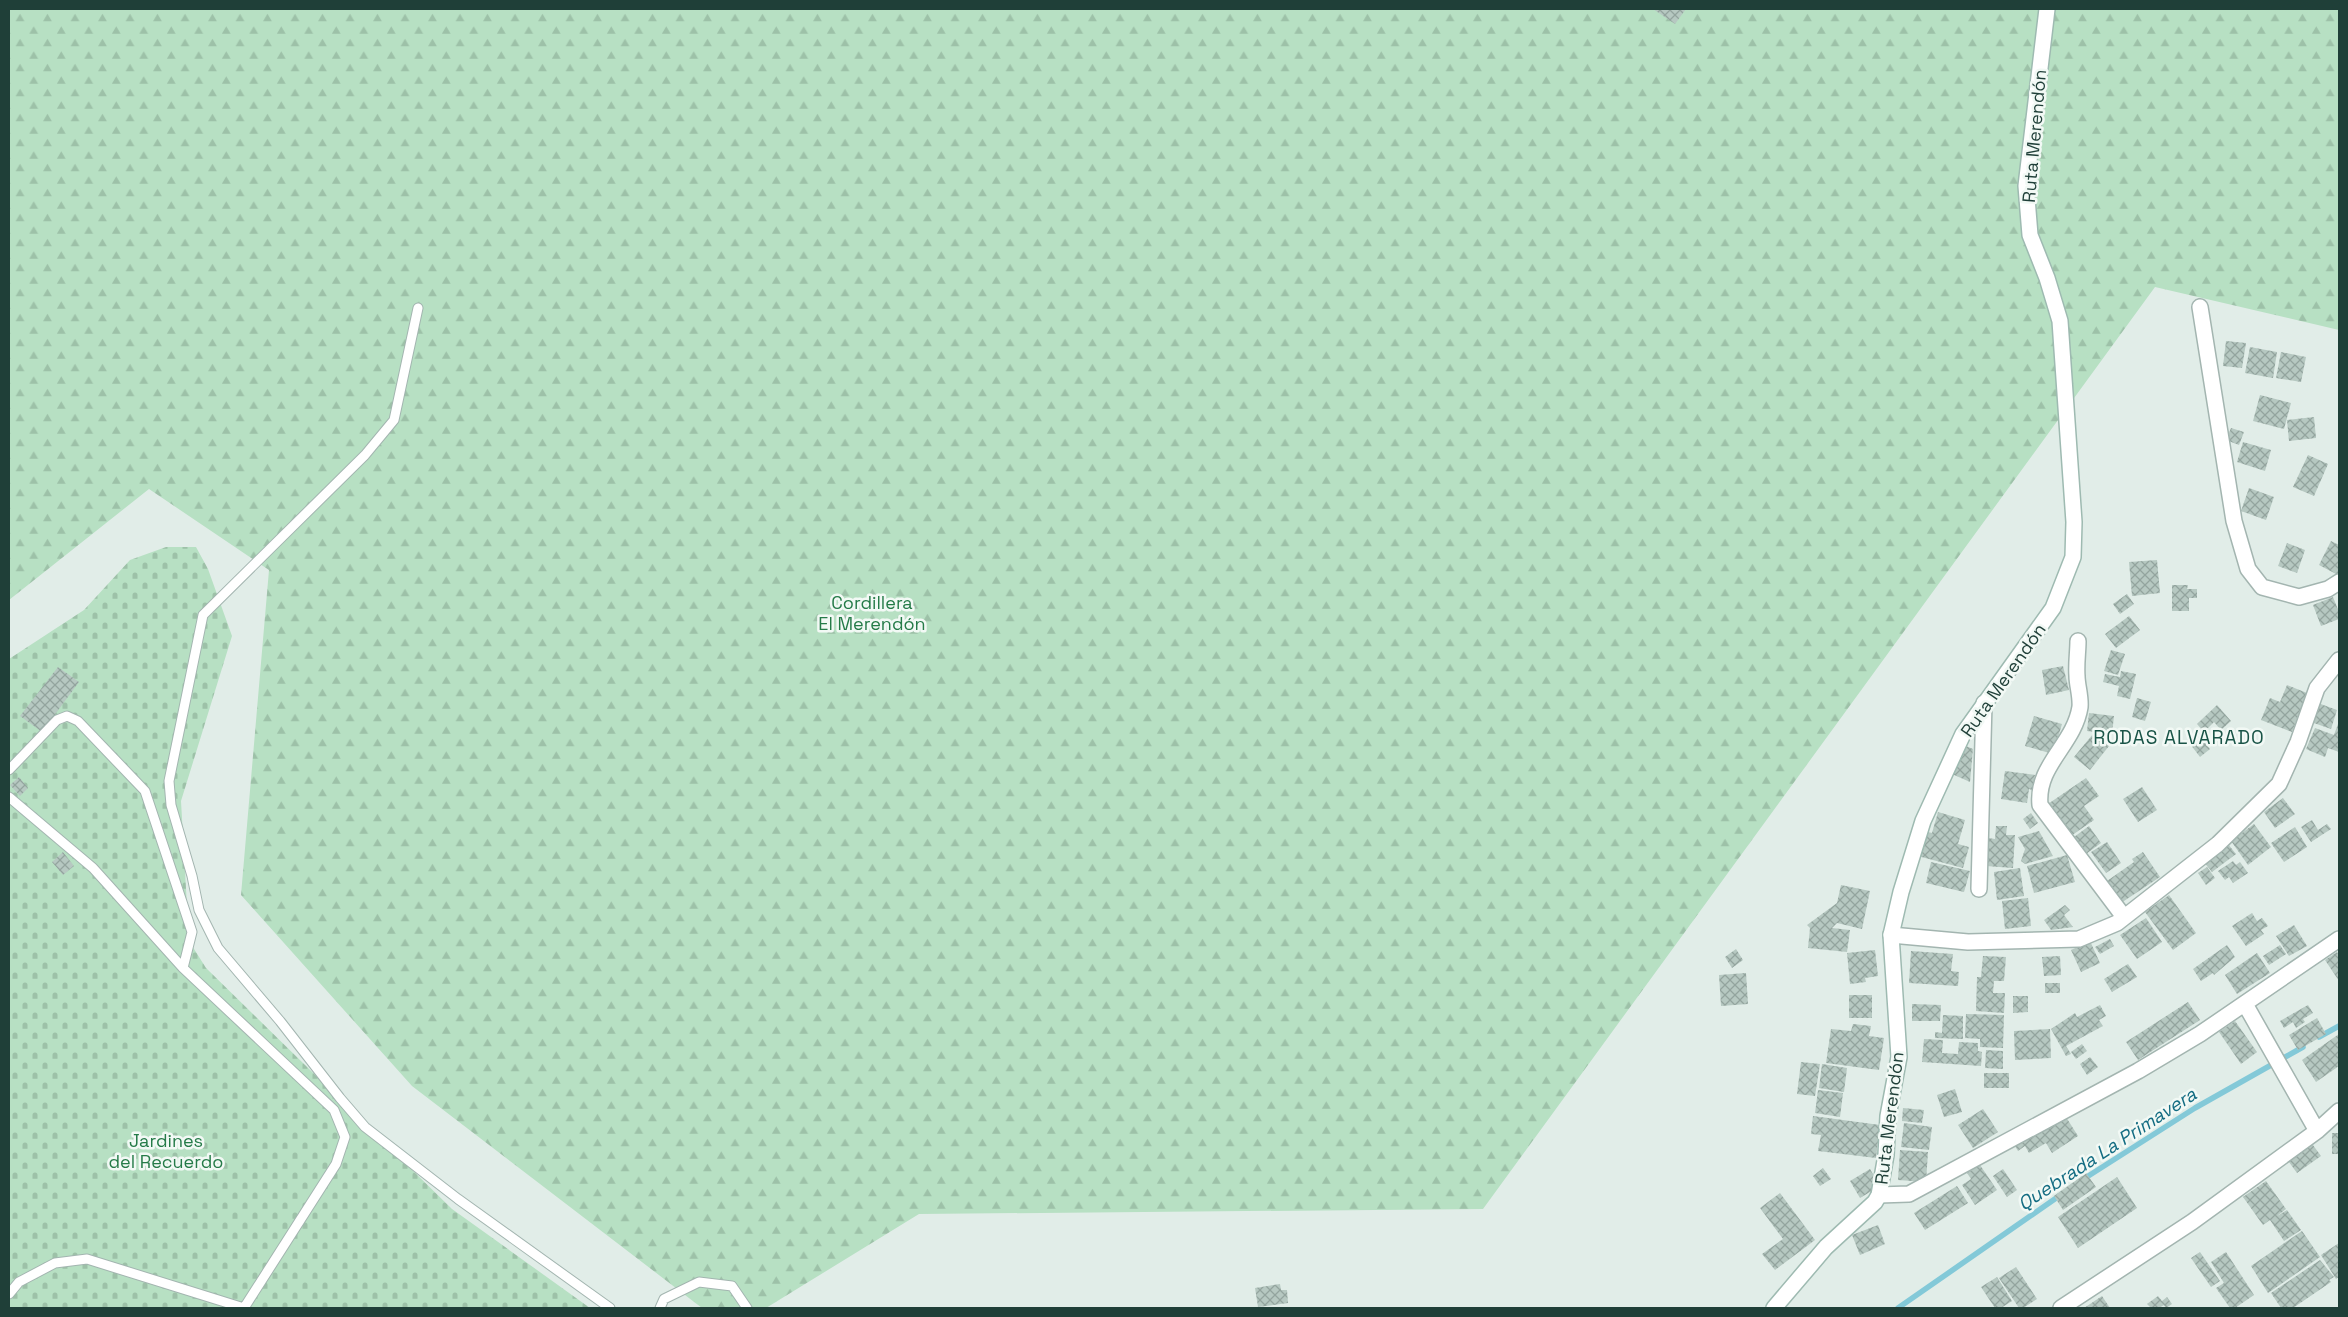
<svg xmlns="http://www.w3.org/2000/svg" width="2348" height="1317" viewBox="0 0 2348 1317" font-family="'Space Grotesk',sans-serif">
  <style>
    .forest { fill: url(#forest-firs) }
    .cemetery { fill: url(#cemetery-stones) }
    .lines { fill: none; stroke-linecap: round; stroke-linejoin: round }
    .stream { stroke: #83c9d8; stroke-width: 5.5 }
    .building { fill: url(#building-cross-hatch) }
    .lane-casing { stroke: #a3b5b0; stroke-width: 11 }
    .street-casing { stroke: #a3b5b0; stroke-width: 18 }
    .secondary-casing { stroke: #9ebab1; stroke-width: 18 }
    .lane { stroke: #fff; stroke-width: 9 }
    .street { stroke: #fff; stroke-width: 15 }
    .secondary { stroke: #fff; stroke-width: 15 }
    .labels { text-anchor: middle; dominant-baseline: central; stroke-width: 5; stroke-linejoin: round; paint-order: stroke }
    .street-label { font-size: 18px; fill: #1f3f38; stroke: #f2f9f5 }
    .park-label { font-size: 18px; fill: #257b48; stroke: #f2f9f5 }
    .neighbourhood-label { font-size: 19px; letter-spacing: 1px; fill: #195447; stroke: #f2f9f5 }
    .water-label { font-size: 19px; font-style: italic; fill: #136c82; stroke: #f2f9f5 }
  </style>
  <defs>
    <pattern id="forest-firs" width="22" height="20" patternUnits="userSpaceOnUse" patternTransform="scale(1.25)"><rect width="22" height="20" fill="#b7e0c3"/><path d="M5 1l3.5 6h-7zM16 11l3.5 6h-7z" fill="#9dc1a8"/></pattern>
    <pattern id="cemetery-stones" width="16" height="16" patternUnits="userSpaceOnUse" patternTransform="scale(1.25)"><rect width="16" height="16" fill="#b7e0c3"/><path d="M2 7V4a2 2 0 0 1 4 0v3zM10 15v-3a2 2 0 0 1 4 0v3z" fill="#9dc1a8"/></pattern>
    <pattern id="building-cross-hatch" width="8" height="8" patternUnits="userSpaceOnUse" patternTransform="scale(1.25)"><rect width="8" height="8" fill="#b6c8c1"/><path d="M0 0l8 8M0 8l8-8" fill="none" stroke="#93a49e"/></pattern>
  </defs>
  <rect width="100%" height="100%" fill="#e1ede8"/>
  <path class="forest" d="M9 9H2339V330L2155 287 1483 1209 919 1214 766 1308H702L412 1086 241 895 269 570 149 489 9 600Z"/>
  <path class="cemetery" d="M166 547H196L208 569 232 636 181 801 189 941 206 968 452 1209 590 1308H9V659L84 610 130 560Z"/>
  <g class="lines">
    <path class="stream" d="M2319 1037 2339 1026
      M2082 1180 2195 1108 2303 1047
      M1898 1308 2062 1194"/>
  </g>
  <path class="building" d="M1653 9H1686L1675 24Z
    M2226 341 2246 343 2242 368 2223 366Z
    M2250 347 2277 352 2273 378 2245 373Z
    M2281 352 2306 357 2301 382 2276 378Z
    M2260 395 2291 403 2284 429 2253 421Z
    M2314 417 2316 438 2289 441 2287 420Z
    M2231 428 2244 432 2239 445 2226 440Z
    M2243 442 2271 450 2265 471 2237 462Z
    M2308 455 2328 464 2314 496 2293 487Z
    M2249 488 2274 497 2266 520 2241 511Z
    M2331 541 2339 545 2338 575 2319 565Z
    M2287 543 2305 550 2297 573 2278 566Z
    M2157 560 2160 593 2132 596 2129 562Z
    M2172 585H2188L2187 589H2197V598H2189V611H2172Z
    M2127 594 2134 604 2120 614 2113 604Z
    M2333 597 2339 612V619L2321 626 2313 605Z
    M2129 616 2140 630 2116 648 2105 634Z
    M2111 650 2125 654 2118 675 2104 671Z
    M2063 666 2069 690 2046 695 2042 670Z
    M58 667 79 682 42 732 20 716Z
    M2121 671 2136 674 2130 699 2117 696 2119 686 2103 682 2105 674 2120 677Z
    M2287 685 2307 693 2292 732 2261 720 2270 698 2280 702Z
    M2137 698 2151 702 2145 721 2132 717Z
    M2318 703 2337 710 2331 729 2311 722Z
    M2217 705 2231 721 2221 730 2214 722 2204 732 2197 724Z
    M2089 713 2114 716 2112 734 2087 731Z
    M2034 716 2062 724 2053 754 2025 746Z
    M2339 721V752L2328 748 2325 757 2306 749 2315 728 2334 735Z
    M2200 730 2209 741 2206 744 2210 749 2200 757 2187 740Z
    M2093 734 2109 746 2090 770 2074 757Z
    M1966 746 1973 749 1970 782 1952 774Z
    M2005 771 2035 775 2032 790 2029 789 2027 803 2001 799Z
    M19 777 28 788 20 796 10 785Z
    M2086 778 2099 796 2084 806 2094 820 2068 838 2045 806Z
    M2142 787 2157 810 2138 822 2123 799Z
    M2283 798 2295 814 2275 828 2264 812Z
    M1938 812 1965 820 1958 844 1969 847 1963 868 1914 855 1920 830 1932 833Z
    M2031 813 2038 823 2030 829 2023 819Z
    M2312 820 2318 830 2327 824 2331 829 2311 842 2301 827Z
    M2254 824 2271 847 2248 865 2231 841Z
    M1996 826H2007L2006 835H2015L2013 868 1986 866 1988 838 1995 839Z
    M2089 826 2101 843 2086 854 2074 837Z
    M2295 827 2307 847 2284 862 2271 843Z
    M2039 831 2053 856 2025 864 2021 861 2025 849 2018 837Z
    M2107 842 2121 863 2106 873 2091 852Z
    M2228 844 2236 854 2212 872 2204 862Z
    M63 852 74 866 63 875 52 862Z
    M2143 852 2160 877 2121 903 2107 881 2134 862 2132 859Z
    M2067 855 2075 882 2034 893 2027 866Z
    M2233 861 2236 865 2240 862 2248 873 2233 883 2229 877 2225 880 2218 871Z
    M1931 862 1970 871 1964 892 1926 883Z
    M2207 867 2215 878 2206 885 2198 873Z
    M2020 868 2024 896 1997 900 1994 872Z
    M1841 885 1870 891 1862 929 1837 923 1832 928 1850 930 1847 952 1808 948 1810 928 1807 925 1837 903Z
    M2169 895 2196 933 2173 950 2145 912Z
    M2028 898 2031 926 2005 929 2002 901Z
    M2065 905 2070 910 2064 915 2073 927 2051 930 2044 920Z
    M2252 913 2257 921 2262 918 2268 926 2261 930 2264 934 2246 946 2232 926Z
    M2146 918 2162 942 2137 959 2120 935Z
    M2294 925 2307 946 2289 956 2276 936Z
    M2110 939 2114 946 2100 954 2095 947Z
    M2090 941 2100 963 2081 972 2071 950Z
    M2227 945 2235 957 2214 975 2213 973 2201 981 2193 969Z
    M2280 945 2286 954 2269 965 2263 956Z
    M1736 949 1743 960 1732 968 1725 957Z
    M1875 950 1878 976 1865 978 1866 982 1850 984 1847 953Z
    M1911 951 1953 954 1951 971 1959 972 1958 986 1909 983Z
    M2337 952 2339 955V981L2325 960Z
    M2257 953 2270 973 2237 994 2225 975Z
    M1983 956 2006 957 2004 981H1994L1993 993H2005L2004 1013 1976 1011 1977 977H1981Z
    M2060 956 2061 975 2044 976 2042 957Z
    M2128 964 2137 977 2112 992 2104 979Z
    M1746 973 1748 1004 1721 1006 1719 975Z
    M2045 983H2060V993H2045Z
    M1849 995H1872V1018H1849Z
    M2013 996H2028V1012L2013 1013Z
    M2188 1002 2200 1020 2138 1060 2126 1042Z
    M1912 1004 1941 1005 1940 1021H1912Z
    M2100 1005 2106 1016 2099 1020 2103 1026 2066 1046 2071 1054 2066 1056 2051 1029 2075 1013 2077 1017Z
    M2308 1005 2313 1013 2303 1019 2305 1022 2296 1028 2293 1022 2284 1028 2280 1021Z
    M1966 1014 2004 1015 2003 1048 1980 1047V1039L1965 1038Z
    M1943 1015 1963 1016V1039L1935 1038V1032L1942 1033Z
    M2317 1018 2326 1034 2298 1050 2289 1035Z
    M2235 1021 2257 1052 2241 1064 2219 1032Z
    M1853 1024 1871 1026 1869 1036 1884 1038 1879 1070 1826 1063 1831 1029 1851 1031Z
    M2050 1029 2051 1058 2015 1060 2014 1031Z
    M2339 1034V1066L2316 1082 2302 1060Z
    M1924 1039 1943 1040 1942 1053 1958 1054 1959 1042 1978 1043V1051L1982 1052 1981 1066 1922 1062Z
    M2082 1044 2087 1051 2076 1059 2071 1052Z
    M1986 1050 2003 1051V1069L1985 1068Z
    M2090 1057 2098 1067 2087 1075 2080 1064Z
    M1801 1062 1820 1064 1815 1096 1797 1094Z
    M1822 1064 1847 1068 1844 1092 1819 1088Z
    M1984 1073H2009V1088H1984Z
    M1955 1089 1962 1112 1944 1117 1937 1095Z
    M1818 1090 1843 1093 1840 1117 1815 1113Z
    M1903 1108 1924 1110 1922 1123 1902 1121Z
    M1983 1109 1998 1132 1973 1148 1958 1125Z
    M1813 1116 1880 1125 1876 1158 1818 1151 1821 1135 1811 1134Z
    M2066 1117 2078 1136 2052 1153 2046 1143 2029 1153 2025 1146 2018 1151 2013 1143 2052 1118 2056 1124Z
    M1904 1123 1932 1127 1929 1150 1901 1147Z
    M2332 1133H2339V1154H2332Z
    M2310 1141 2321 1156 2297 1173 2286 1158Z
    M1900 1150 1928 1152 1926 1182 1898 1180Z
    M1980 1165 1997 1190 1975 1205 1962 1185 1971 1179 1967 1173Z
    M1823 1168 1831 1179 1820 1186 1813 1176Z
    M1870 1169 1880 1186 1860 1198 1850 1181Z
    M2003 1169 2017 1190 2007 1197 1993 1176Z
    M2086 1173 2096 1187 2063 1210 2054 1196Z
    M2117 1177 2137 1208 2078 1248 2058 1217Z
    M2266 1181 2286 1209 2277 1216 2287 1210 2301 1230 2284 1241 2270 1220 2263 1225 2243 1197Z
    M1957 1186 1968 1203 1925 1230 1914 1213Z
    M1780 1193 1815 1240 1775 1270 1762 1254 1783 1239 1760 1208Z
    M1878 1225 1885 1244 1860 1255 1852 1235Z
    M2302 1231 2320 1257 2268 1293 2251 1266Z
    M2339 1243V1277L2336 1279 2321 1255Z
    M2200 1252 2220 1281 2211 1287 2191 1258Z
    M2226 1252 2254 1295 2235 1308H2230L2216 1288 2224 1283 2211 1262Z
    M2320 1260 2334 1277 2329 1280 2331 1282 2293 1308H2281L2271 1293Z
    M2016 1267 2037 1299 2023 1308H2019L1999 1278Z
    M1997 1277 2012 1301 2001 1308H1995L1981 1287Z
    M1280 1284 1281 1290H1287L1288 1303 1258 1307 1255 1288Z
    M2102 1296 2110 1308H2084Z
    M2158 1296 2162 1301 2167 1297 2172 1304 2166 1308 2164 1305 2159 1308H2151L2147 1304Z"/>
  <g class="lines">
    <defs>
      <path id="lane" d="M418 308 394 420 365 455 203 615 169 781 171 805 192 876 199 910 218 948 280 1021 340 1098 365 1127 458 1199 610 1308
        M9 770 57 720 67 716 78 721 145 791 192 932 183 968
        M9 797 93 868 183 968 334 1110 345 1137 336 1164 244 1308
        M9 1294 19 1282 55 1263 87 1259 244 1308
        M660 1308 664 1299 699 1282 732 1286 747 1308"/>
      <path id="street" d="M2200 307 2234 521 2248 569 2262 587 2299 597 2328 589 2339 582
        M2078 641C2078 652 2076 664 2077 676 2077 685 2081 697 2080 707 2074 745 2036 765 2040 805L2124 917
        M1979 889 1984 703
        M1891 935 1968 942 2079 939 2117 923 2218 844 2279 784 2298 742 2317 688 2339 660
        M2245 1004 2317 1131
        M1879 1195 1909 1194 2138 1071 2200 1034 2339 939
        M2061 1308 2192 1222 2317 1131 2339 1111"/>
      <path id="secondary" d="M1774 1308 1826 1247 1875 1202 1879 1195 1886 1155 1888 1116 1899 1057 1891 935 1901 892 1923 821 1963 734 2053 608 2073 557 2074 522 2060 321 2047 278 2030 235 2026 186 2047 9"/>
    </defs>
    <use href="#lane" class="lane-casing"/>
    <use href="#street" class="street-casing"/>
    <use href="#secondary" class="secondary-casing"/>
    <use href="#lane" class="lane"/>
    <use href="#street" class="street"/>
    <use href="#secondary" class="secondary"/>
  </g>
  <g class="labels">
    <g class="street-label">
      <text transform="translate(2034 136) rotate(-85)">Ruta Merendón</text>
      <text transform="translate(2003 680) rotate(-55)">Ruta Merendón</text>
      <text transform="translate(1889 1118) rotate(-83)">Ruta Merendón</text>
    </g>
    <g class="park-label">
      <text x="872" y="602">Cordillera<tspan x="872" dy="21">El Merendón</tspan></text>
      <text x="166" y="1140">Jardines<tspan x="166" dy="21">del Recuerdo</tspan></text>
    </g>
    <g class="neighbourhood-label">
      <text x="2179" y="737">RODAS ALVARADO</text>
    </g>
    <g class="water-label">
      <text transform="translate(2107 1149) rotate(-33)">Quebrada La Primavera</text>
    </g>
  </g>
  <rect width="2348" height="1317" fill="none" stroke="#1f3f38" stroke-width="20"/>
</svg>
